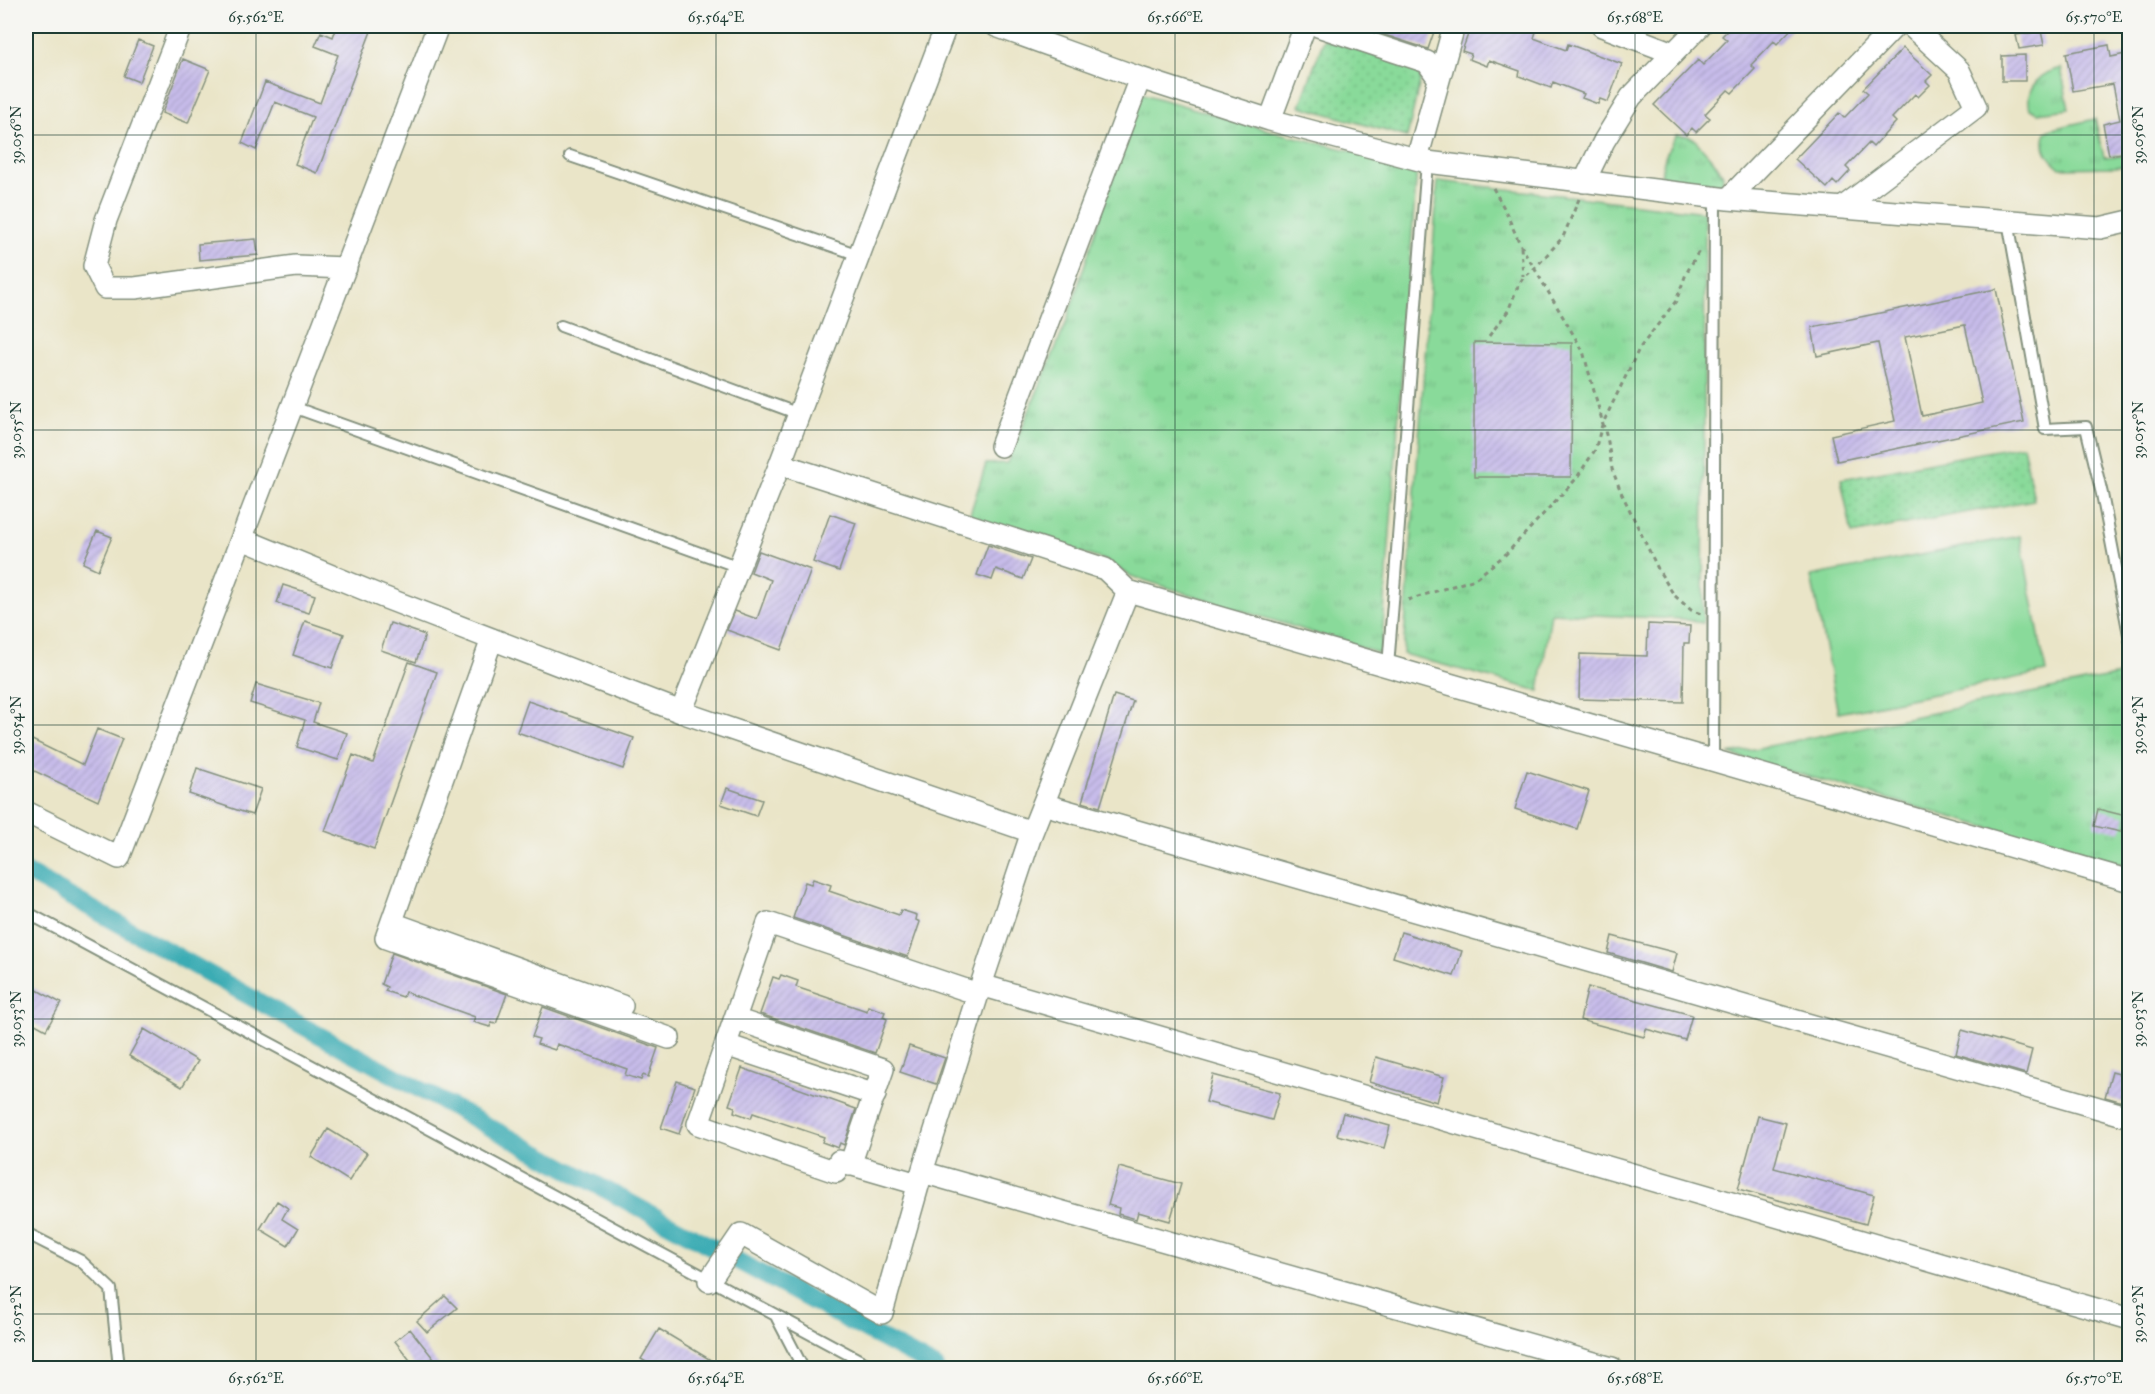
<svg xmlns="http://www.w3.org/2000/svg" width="2155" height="1394" viewBox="0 0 2155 1394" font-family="'IM FELL Great Primer',serif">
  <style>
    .grass { fill: url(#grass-tufts); stroke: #548c67; stroke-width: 1.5 }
    .park { fill: url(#park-dots); stroke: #548c67; stroke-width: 1.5 }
    .pitch { fill: #89da9a; stroke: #548c67; stroke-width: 1.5 }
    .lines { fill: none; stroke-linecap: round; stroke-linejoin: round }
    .canal { stroke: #3bacb4; stroke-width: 18 }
    .building { fill: url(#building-hatch); fill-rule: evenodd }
    .lane-casing { stroke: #84917e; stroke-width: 14 }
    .street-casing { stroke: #84917e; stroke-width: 24 }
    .path { stroke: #84917e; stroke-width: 3; stroke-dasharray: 4.5 4.5; stroke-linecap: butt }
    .lane { stroke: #fff; stroke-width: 10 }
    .street { stroke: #fff; stroke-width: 21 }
    .ticks { fill: none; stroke: #1f3d34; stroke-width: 1.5; stroke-opacity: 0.45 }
    .neatline { fill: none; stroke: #1f3d34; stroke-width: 2 }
    .ticks-label { font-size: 15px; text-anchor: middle; fill: #1f3d34 }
  </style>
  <defs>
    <pattern id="grass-tufts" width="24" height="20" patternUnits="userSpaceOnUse" patternTransform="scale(1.5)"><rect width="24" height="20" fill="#89da9a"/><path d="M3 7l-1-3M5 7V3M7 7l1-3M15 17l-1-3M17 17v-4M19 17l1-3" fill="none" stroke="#76bc85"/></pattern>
    <pattern id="park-dots" width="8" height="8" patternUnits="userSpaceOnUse" patternTransform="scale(1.5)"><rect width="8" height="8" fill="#89da9a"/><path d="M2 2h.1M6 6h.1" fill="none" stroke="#76bc85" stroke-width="1.8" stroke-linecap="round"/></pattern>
    <pattern id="building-hatch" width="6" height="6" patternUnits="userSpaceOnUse" patternTransform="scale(1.5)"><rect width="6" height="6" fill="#c7bcea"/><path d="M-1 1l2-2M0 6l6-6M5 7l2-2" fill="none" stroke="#aaa2c9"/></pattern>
  </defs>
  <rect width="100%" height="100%" fill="#f6f6f2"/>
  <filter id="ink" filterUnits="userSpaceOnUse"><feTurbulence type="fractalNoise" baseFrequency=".0167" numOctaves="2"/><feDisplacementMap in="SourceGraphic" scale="12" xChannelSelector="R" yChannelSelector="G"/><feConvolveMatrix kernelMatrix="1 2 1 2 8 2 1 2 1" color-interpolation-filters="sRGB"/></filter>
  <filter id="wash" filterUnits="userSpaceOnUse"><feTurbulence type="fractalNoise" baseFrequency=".008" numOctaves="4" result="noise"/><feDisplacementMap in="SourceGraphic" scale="24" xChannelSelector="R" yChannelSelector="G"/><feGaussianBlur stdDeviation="1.35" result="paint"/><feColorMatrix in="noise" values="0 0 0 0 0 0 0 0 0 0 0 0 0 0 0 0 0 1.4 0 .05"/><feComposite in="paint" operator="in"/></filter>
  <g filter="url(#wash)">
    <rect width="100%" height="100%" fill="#eae5c8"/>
    <path class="grass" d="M2061 68 2069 109 2038 113 2030 109C2024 87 2042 72 2061 68Z
      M1140 93 1275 132 1417 167 1381 654 1131 576 1104 560 969 517 986 464 1007 463 1065 326Z
      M2095 119 2104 157 2129 155V165L2115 167 2060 168C2048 158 2040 148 2046 132L2052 129Z
      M1676 135 1688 136 1695 140 1713 160 1723 175 1722 185 1661 177C1662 161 1668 148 1676 135Z
      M1438 181 1705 212 1703 623 1683 619 1551 613 1539 691 1403 654Z
      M2120 675 2130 716 2129 866 2036 841 1729 754Z"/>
    <path class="park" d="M1324 39 1415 68 1421 77 1407 137 1300 106Z
      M2023 445 2034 500 1852 534 1841 479Z"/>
    <path class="pitch" d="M2020 536 2046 672 1838 713 1811 576Z"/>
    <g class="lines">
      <path class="canal" d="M26 872 308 1029 936 1368"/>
    </g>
    <g id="blocks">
      <path class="building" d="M337 26H373L317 173 295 164 313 117 275 102 256 150 242 143 265 82 320 103 338 55 315 46 321 32 333 37Z
        M1357 26H1436L1428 49Z
        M1471 26H1518L1536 32 1534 38 1566 50 1568 44 1622 64 1608 102 1600 99 1598 104 1582 98 1584 94 1553 82 1551 88 1519 76 1520 71 1489 60 1487 66 1469 59 1471 54 1462 51Z
        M1732 26H1794L1777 44 1774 41 1751 65 1755 69 1732 93 1728 90 1705 114 1710 118 1696 132 1692 128 1686 135 1654 105 1698 60 1703 65 1727 40 1722 36Z
        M2041 31 2044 45 2019 49 2016 35Z
        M138 40 153 46 139 82 124 76Z
        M2109 45 2111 57 2130 53V152L2109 155 2103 124 2120 120 2113 84 2073 91 2066 53Z
        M1903 48 1932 75 1926 81 1930 85 1918 97 1915 94 1892 118 1896 122 1873 147 1869 143 1846 167 1850 171 1837 185 1833 181 1827 188 1795 159 1839 113 1844 118 1868 93 1863 89Z
        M2025 55V81H2002V56Z
        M183 59 210 70 188 123 162 113Z
        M256 239 258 255 199 260 198 244Z
        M1996 289 2024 422 1837 461 1831 435 1895 421 1878 343 1817 356 1812 327ZM1965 325 1982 403 1922 416 1905 337Z
        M1474 342 1572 343 1571 477H1474Z
        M830 514 856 523 839 571 813 562Z
        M97 531 112 537 98 570 83 563Z
        M988 545 1031 559 1023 579 996 569 992 580 977 575Z
        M759 551 811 570 781 650 727 630 735 611 757 619 771 580 751 572Z
        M283 585 315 595 309 613 277 603Z
        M305 621 344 634 332 668 293 655Z
        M390 623 425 635 416 662 381 650Z
        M1648 624 1690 626 1689 643H1684L1683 702 1579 699 1580 654 1647 656Z
        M409 662 437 672 374 849 325 831 353 755 373 763Z
        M256 684 319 703 313 722 347 733 338 760 297 747 305 720 250 703Z
        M1114 695 1133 701 1100 807 1082 802Z
        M528 701 634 738 623 769 517 732Z
        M97 729 122 739 98 801 26 767V737L83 765Z
        M197 768 261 789 252 815 189 794Z
        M1527 771 1589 791 1577 829 1515 809Z
        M727 788 762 800 756 816 721 804Z
        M2098 809 2126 816 2121 832 2094 826Z
        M813 879 831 885 829 891 899 915 901 910 917 915 916 920 920 922 908 957 793 918 805 882 811 884Z
        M1401 932 1462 951 1454 976 1393 957Z
        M1612 936 1677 953 1672 972 1608 953Z
        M392 953 507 994 496 1024 491 1023 490 1027 473 1022 475 1017 405 992 403 997 385 991 387 987 381 984Z
        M781 975 798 981 796 987 867 1011 868 1006 885 1012 883 1017 887 1019 875 1053 760 1014 773 977 779 979Z
        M26 984 61 1003 46 1030 26 1019Z
        M1588 987 1692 1015 1685 1040 1646 1029 1644 1037 1580 1020Z
        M543 1007 658 1048 648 1077 643 1075 641 1080 625 1075 627 1069 557 1044 555 1050 537 1044 539 1039 532 1037Z
        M144 1029 198 1061 182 1087 129 1056Z
        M1962 1030 2032 1050 2026 1074 1956 1054Z
        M909 1046 945 1058 936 1084 900 1072Z
        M1376 1057 1444 1077 1437 1102 1369 1082Z
        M742 1068 856 1109 844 1145 840 1143 838 1148 822 1142 824 1137 753 1113 751 1118 734 1112 735 1107 729 1105Z
        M2112 1072 2130 1077V1104L2105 1097Z
        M1213 1075 1280 1093 1272 1120 1206 1102Z
        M677 1081 695 1087 679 1134 661 1128Z
        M1343 1113 1390 1126 1384 1148 1337 1135Z
        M1758 1116 1786 1123 1774 1168 1874 1195 1866 1224 1738 1189Z
        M328 1129 367 1153 349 1181 311 1157Z
        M1119 1167 1181 1184 1170 1221 1138 1212 1136 1219 1118 1214 1119 1208 1108 1205Z
        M277 1201 288 1208 282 1219 298 1229 288 1246 260 1229Z
        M445 1296 457 1308 427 1332 417 1321Z
        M410 1329 441 1368H416L395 1341Z
        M659 1329 724 1368H656L641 1359Z"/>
    </g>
  </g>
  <g filter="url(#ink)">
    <use href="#blocks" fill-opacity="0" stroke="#84917e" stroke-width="1.5"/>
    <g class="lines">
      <defs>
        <path id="lane" d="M570 156 859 255
          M2008 221 2045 429 2086 427 2102 494 2130 640
          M561 326 799 414
          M293 407 739 567
          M1388 667 1427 162
          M1713 761 1715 198
          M26 912 874 1368
          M26 1233 81 1261 111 1289 119 1368
          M777 1318 803 1368"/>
        <path id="street" d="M181 26 106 220 94 266 105 288H135L296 266 346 268
          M996 26 1140 78 1270 120 1427 162 1728 199 2100 228 2130 221
          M1318 26 1427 62 1439 79
          M1602 26 1673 53
          M1270 120 1305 26
          M1417 159 1454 26
          M1584 182 1604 141 1631 97 1700 26
          M1728 199 1895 26
          M1842 208 1976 107 1959 70 1911 26
          M1001 446 1140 78
          M780 464 1105 569 1128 591 2130 881
          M242 539 383 597 681 712 1032 832
          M492 639 386 938 669 1038
          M681 712 780 464 946 26
          M1043 804 2130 1117
          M26 812 119 858 438 26
          M392 923 622 1006
          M981 985 2130 1319
          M735 1019 883 1069 850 1165
          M726 1045 875 1095
          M922 1172 1612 1368
          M918 1184 839 1161 836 1172 698 1124 768 923 978 994
          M709 1281 741 1234 882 1313 922 1172 978 994 1032 832 1128 591"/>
      </defs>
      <use href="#lane" class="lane-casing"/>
      <use href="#street" class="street-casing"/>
      <path class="path" d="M1493 188 1504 208 1520 244 1583 351 1608 442 1612 469 1621 492 1659 571 1674 595 1691 610 1701 614
        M1521 247 1523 276
        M1489 336 1508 311 1518 286 1523 278 1535 268 1563 237 1579 199
        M1408 600 1475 579 1506 554 1576 479 1595 450 1602 425 1639 349 1676 301 1686 274 1700 249"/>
      <use href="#lane" class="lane"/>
      <use href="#street" class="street"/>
    </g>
  </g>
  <path class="ticks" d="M256 26V1368M716 26V1368M1175 26V1368M1635 26V1368M2094 26V1368M26 135H2130M26 430H2130M26 725H2130M26 1019H2130M26 1314H2130"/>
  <rect width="2155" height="1394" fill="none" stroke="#f6f6f2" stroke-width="66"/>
  <rect x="33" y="33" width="2089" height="1328" class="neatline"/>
  <g class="ticks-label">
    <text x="256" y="22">65.562°E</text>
    <text x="716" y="22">65.564°E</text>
    <text x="1175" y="22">65.566°E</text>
    <text x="1635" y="22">65.568°E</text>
    <text x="2094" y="22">65.570°E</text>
    <text transform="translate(16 135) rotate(-90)" y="5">39.056°N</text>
    <text transform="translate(2138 135) rotate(-90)" y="5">39.056°N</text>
    <text transform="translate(16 430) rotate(-90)" y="5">39.055°N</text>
    <text transform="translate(2138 430) rotate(-90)" y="5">39.055°N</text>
    <text transform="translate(16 725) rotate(-90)" y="5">39.054°N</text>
    <text transform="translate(2138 725) rotate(-90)" y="5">39.054°N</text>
    <text transform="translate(16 1019) rotate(-90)" y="5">39.053°N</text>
    <text transform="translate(2138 1019) rotate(-90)" y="5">39.053°N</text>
    <text transform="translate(16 1314) rotate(-90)" y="5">39.052°N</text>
    <text transform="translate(2138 1314) rotate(-90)" y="5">39.052°N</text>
    <text x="256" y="1383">65.562°E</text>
    <text x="716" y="1383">65.564°E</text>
    <text x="1175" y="1383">65.566°E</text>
    <text x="1635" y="1383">65.568°E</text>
    <text x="2094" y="1383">65.570°E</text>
  </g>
</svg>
